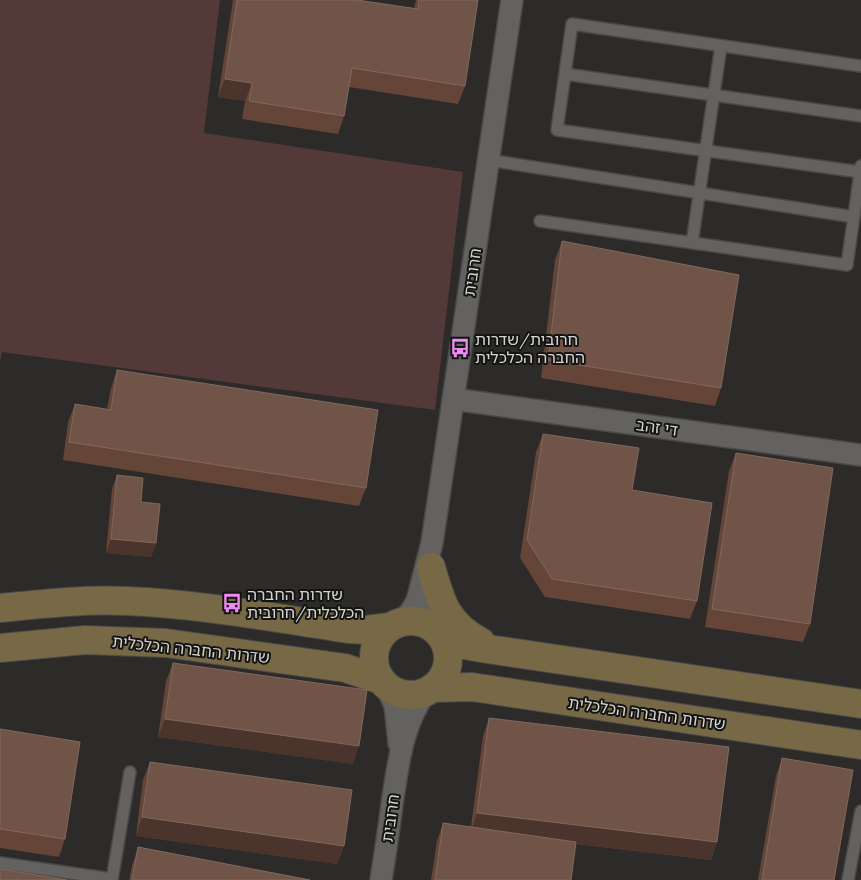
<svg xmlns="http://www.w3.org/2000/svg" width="861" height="880" viewBox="0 0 861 880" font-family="Lora,'Noto Sans Hebrew',serif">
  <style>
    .green { fill: #533937 }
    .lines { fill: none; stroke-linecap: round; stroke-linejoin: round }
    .lane-casing { stroke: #4a4948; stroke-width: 14 }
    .street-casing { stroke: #4a4948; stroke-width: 24 }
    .secondary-casing { stroke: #4a4948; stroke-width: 30 }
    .lane { stroke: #646260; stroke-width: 11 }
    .street { stroke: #646260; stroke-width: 21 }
    .secondary { stroke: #786946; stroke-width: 28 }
    .wall { fill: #654538 }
    .shaded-wall { fill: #4a342b }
    .building { fill: #715448; stroke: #81685e }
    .labels { text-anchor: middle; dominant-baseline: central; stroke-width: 4; stroke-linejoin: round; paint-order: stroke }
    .street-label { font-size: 16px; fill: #d4d3d2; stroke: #141413 }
    .poi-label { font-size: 16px; fill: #d4d3d2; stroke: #141413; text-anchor: start }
  </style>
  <rect width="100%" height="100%" fill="#2d2b29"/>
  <path class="green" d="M0 0H220L204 133 463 172 435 410 2 352 0 362Z"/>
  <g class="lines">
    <defs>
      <path id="lane" d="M565 74 861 116
        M488 160 854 217
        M860 172 557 130 572 24 861 66
        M540 221 847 265 861 166
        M692 243 721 46
        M0 863 112 879
        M112 880 130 772
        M848 880 861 811"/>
      <path id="street" d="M453 399 861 455
        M431 586 435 629
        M396 624 410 613 417 601 432 543 512 0
        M385 685 395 705 399 743
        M381 880C385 855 389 829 392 804 398 766 402 724 426 692"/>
      <path id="secondary" d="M431 567C441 603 447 624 481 642
        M0 608C42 604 84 599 126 601 201 604 275 618 349 629L366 630 390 627
        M374 658a37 37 0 1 1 74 0a37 37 0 1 1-74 0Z
        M441 636 459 644 481 648 861 704
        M0 648 85 640 166 643 345 668 381 680
        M432 688 472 687 861 745"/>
    </defs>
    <use href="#lane" class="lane-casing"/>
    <use href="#street" class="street-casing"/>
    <use href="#secondary" class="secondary-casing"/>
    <use href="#lane" class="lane"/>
    <use href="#street" class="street"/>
    <use href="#secondary" class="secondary"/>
  </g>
  <path class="wall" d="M233 0H357L414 9 416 0H478L465 86 458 104 349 87 344 116 338 134 242 119 245 101 218 97Z
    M562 241 721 388 715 406 541 378 555 260Z
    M117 370 366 488 359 506 63 460 68 422 75 404 107 409 111 388Z
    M543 434 632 490 697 601 690 619 545 597 520 558 536 452Z
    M736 453 810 624 803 642 705 627 729 471Z
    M117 475 141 502 156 543 151 557 106 553 112 489Z
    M173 663 353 764 158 737 166 681Z
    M489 718 717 842 711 860 576 844 571 880H431L437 841 443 823 471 827 483 736Z
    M0 729 65 839 59 857 0 848Z
    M782 758 834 880H758L776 776Z
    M150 762 344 846 337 864 136 836 143 780Z
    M138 847 310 880H129L132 866Z"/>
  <path class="shaded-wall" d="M225 79 252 83 245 101 218 97Z
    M111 539 156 543 151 557 106 553Z
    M165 719 359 746 353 764 158 737Z
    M477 813 717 842 711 860 471 831Z
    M142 817 344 846 337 864 136 836Z"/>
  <path class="building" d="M237 0H357L418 9 419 0H478L465 86 352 68 344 116 249 101 252 83 225 79Z
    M562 241 739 275 721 388 548 360Z
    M117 370 378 410 366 488 69 442 75 404 111 410Z
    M543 434 639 448 632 490 712 503 697 601 552 579 527 540Z
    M736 453 833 468 810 624 712 609Z
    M117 475 143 478 141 502 160 504 156 543 111 539Z
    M173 663 367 690 359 746 165 719Z
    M489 718 729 747 717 842 477 813Z
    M0 729 80 742 65 839 0 829Z
    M782 758 853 770 834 880H762Z
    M150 762 352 790 344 846 142 817Z
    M443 823 576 842 571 880H435Z
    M138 847 310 880H132Z
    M0 869 67 880H0Z"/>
  <defs>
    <symbol id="bus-bare" viewBox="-9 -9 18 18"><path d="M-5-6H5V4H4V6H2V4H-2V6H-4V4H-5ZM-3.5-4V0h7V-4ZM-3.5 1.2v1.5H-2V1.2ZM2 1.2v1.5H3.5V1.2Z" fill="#f08bf6" stroke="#141413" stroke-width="2.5" paint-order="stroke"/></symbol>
  </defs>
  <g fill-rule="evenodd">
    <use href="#bus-bare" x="446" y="334" width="28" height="28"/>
    <use href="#bus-bare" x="218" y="589" width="28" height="28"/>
  </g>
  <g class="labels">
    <g class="street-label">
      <text transform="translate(472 272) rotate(-82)">חרובית</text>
      <text transform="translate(657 427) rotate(8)">די זהב</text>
      <text transform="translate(191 649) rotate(6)">שדרות החברה הכלכלית</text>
      <text transform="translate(647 713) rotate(8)">שדרות החברה הכלכלית</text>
      <text transform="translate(390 818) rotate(-82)">חרובית</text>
    </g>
    <g class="poi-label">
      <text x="475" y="339">חרובית/שדרות<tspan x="475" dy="18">החברה הכלכלית</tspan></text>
      <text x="247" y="594">שדרות החברה<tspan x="247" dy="18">הכלכלית/חרובית</tspan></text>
    </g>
  </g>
</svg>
